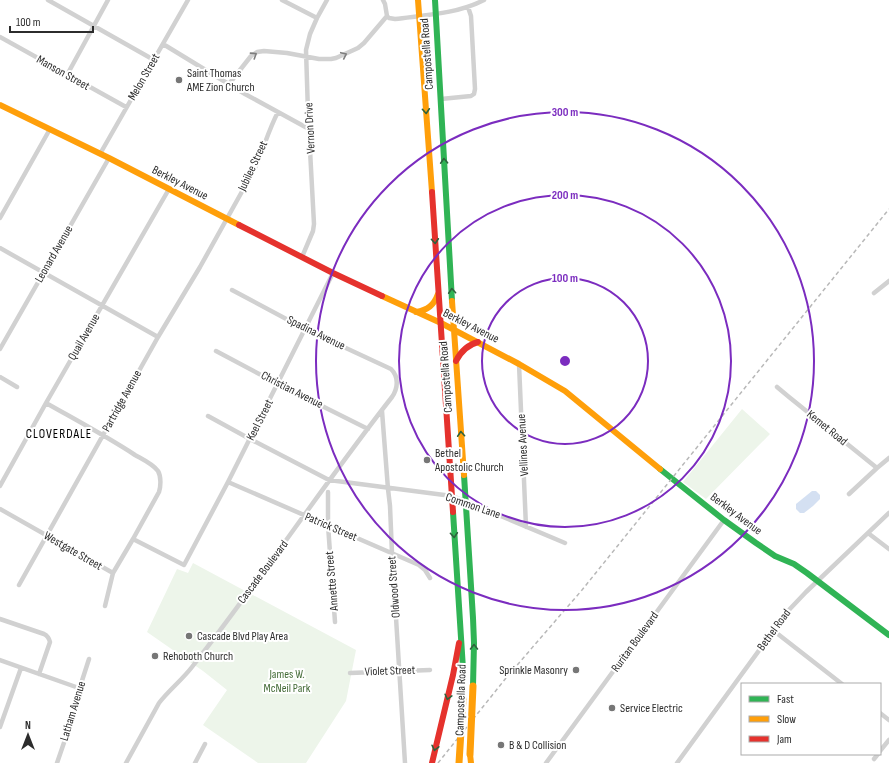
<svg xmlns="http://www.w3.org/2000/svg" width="889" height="763" viewBox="0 0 889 763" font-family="'Sofia Sans Condensed',sans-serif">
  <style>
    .green { fill: #edf5ea }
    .water { fill: #d4e0f2 }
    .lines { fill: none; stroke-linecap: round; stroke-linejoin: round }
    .street { stroke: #d1d1d1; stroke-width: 4.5 }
    .fast { stroke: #30b455; stroke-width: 6 }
    .slow { stroke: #ff9f0a; stroke-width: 6 }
    .jam { stroke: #e5322d; stroke-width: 6 }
    .rail { stroke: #b8b8b8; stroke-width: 1.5; stroke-dasharray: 4 3; stroke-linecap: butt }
    .slow-bridge { stroke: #ff9f0a; stroke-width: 7 }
    .oneway { stroke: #7e7e7e }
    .oneway2 { stroke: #2e623c }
    .ring { fill: none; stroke: #7b2cbf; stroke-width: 2 }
    .poi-dot { fill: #767676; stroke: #fff; stroke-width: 1.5 }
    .labels { text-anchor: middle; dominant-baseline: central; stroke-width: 4; stroke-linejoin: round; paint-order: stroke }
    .street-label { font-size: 12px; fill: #2c2c2c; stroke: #fff }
    .poi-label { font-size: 12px; fill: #2c2c2c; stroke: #fff; text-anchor: start }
    .park-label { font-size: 12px; fill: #446b37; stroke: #fff }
    .neighbourhood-label { font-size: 13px; letter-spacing: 1px; fill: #000; stroke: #fff }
    .centre { fill: #7b2cbf; stroke: #fff; stroke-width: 2 }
    .ring-label { font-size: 12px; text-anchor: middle; font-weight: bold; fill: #7b2cbf; stroke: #fff; stroke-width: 4; stroke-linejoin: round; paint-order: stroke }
  </style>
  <rect width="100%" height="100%" fill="#fff"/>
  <path class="green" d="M742 409 770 434 706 499 683 482Z
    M193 563 356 650 346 701 306 763H258L203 725 227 690 203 671 147 632 177 569 188 573Z"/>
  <path class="water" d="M812 491H816L820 495V499L813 506 804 513H800L796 509V504Z"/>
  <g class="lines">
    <path class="street" d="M48 0 154 60
      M282 0 317 18
      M383 0 385 4 387 16
      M387 16 389 18 395 19C425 15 457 14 484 0
      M0 37 126 107
      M163 44 245 94 309 129
      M67 75 108 0
      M229 84 251 56 257 52 264 51 287 53 319 59H331L336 58 358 48 364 43 387 16
      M441 99 471 96 474 94 475 89 471 16 468 7
      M100 154 188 0
      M0 218 50 129
      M0 248 158 337
      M302 257 313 231 314 224 308 113 306 50 310 34 317 18 327 0
      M874 293 889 281
      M0 349 109 158
      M216 351 278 384 368 429
      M519 364 526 527
      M0 377 17 387
      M777 387 789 397 877 468
      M46 403C76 420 106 436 135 455 142 459 153 464 158 471 161 476 161 486 159 492L133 539 113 573 105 606
      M382 411 388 489 390 506 392 553 405 763
      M208 416 250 439 329 480 452 496 465 501 565 543
      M228 482 419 565 425 570 430 578
      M0 486 46 403 169 189
      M328 492V525L335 622
      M849 494 877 468 889 458
      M0 509 113 573
      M868 533 889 549
      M133 539 184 565 228 482 333 273
      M19 585 158 337 200 267 254 170C263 151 268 131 278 112
      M0 619 44 634C48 636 49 638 50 642L39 674
      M774 631 842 684
      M0 660 76 687 79 690
      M350 673 430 670
      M880 713 889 720
      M0 727 21 668
      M880 751 889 740
      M874 759 878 754
      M57 763 78 702 79 695V690L89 659
      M126 763 159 703C169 690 182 680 192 667 261 579 323 485 392 397 398 388 399 377 391 369L305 329 232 290
      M195 763 205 744
      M546 763 724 520
      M677 763 787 612 806 592 889 513"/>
    <path class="fast" d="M435 0 452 301
      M660 469 724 520 756 543 775 556 794 564 807 573 889 635
      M464 475 473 618 474 643 473 686
      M453 512 463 669V699"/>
    <path class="slow" d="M418 0 432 192
      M0 105 109 158 239 225
      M382 296 441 323 519 364 565 391 660 469
      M452 301 464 475
      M416 312C428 310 434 305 438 294
      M470 754 471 763"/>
    <path class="jam" d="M432 192 453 512
      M239 225 333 273 382 296
      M456 361C461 351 467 345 478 342
      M432 763 453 675 459 643"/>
    <path class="rail" d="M438 763 506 678 582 590 889 209"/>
    <path class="slow-bridge" d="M470 754 473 686
      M459 763 463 699"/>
  </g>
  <defs><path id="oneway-chevron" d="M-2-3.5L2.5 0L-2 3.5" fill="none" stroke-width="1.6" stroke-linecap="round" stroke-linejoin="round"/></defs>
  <g class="oneway">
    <use href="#oneway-chevron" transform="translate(254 55) rotate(-33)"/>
    <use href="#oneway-chevron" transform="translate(344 55) rotate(-25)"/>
  </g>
  <g class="oneway2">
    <use href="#oneway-chevron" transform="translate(426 111) rotate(86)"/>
    <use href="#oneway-chevron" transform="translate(444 161) rotate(-93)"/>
    <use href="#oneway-chevron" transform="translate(435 241) rotate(86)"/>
    <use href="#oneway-chevron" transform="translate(452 291) rotate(-94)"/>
    <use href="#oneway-chevron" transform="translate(461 434) rotate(-94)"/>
    <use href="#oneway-chevron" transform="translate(454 535) rotate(86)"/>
    <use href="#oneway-chevron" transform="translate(474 647) rotate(-90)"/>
    <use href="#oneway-chevron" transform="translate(448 697) rotate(104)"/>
    <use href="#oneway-chevron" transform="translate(435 748) rotate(103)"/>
  </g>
  <g class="ring">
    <circle cx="565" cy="361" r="83"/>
    <circle cx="565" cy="361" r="166"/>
    <circle cx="565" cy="361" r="249"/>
  </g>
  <g class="poi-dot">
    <circle cx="179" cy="80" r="4"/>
    <circle cx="427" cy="460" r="4"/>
    <circle cx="189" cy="636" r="4"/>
    <circle cx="155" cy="656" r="4"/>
    <circle cx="576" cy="670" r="4"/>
    <circle cx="612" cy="708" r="4"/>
    <circle cx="501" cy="745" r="4"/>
  </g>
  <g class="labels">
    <g class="street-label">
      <text transform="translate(427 54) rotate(-94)">Campostella Road</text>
      <text transform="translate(63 73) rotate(29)">Manson Street</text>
      <text transform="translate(144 77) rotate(-60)">Melon Street</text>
      <text transform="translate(310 128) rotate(-93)">Vernon Drive</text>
      <text transform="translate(253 166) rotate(-65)">Jubilee Street</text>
      <text transform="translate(180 183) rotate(27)">Berkley Avenue</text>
      <text transform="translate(54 254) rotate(-60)">Leonard Avenue</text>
      <text transform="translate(471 326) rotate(27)">Berkley Avenue</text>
      <text transform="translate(316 333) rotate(26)">Spadina Avenue</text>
      <text transform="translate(84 337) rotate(-60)">Quail Avenue</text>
      <text transform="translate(446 377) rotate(-94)">Campostella Road</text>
      <text transform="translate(292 390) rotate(27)">Christian Avenue</text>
      <text transform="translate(122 401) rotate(-61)">Partridge Avenue</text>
      <text transform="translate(260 420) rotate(-63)">Keel Street</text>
      <text transform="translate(827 428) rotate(39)">Kemet Road</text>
      <text transform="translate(523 445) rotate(-93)">Vellines Avenue</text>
      <text transform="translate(473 506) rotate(19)">Common Lane</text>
      <text transform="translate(736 514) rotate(37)">Berkley Avenue</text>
      <text transform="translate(331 527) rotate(23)">Patrick Street</text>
      <text transform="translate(73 551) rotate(30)">Westgate Street</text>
      <text transform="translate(263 572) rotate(-53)">Cascade Boulevard</text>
      <text transform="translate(332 581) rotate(-95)">Annette Street</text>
      <text transform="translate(394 587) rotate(-94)">Oldwood Street</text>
      <text transform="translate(774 630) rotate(-54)">Bethel Road</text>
      <text transform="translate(635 642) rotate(-54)">Ruritan Boulevard</text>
      <text transform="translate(390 671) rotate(-2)">Violet Street</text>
      <text transform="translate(461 700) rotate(-88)">Campostella Road</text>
      <text transform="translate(73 711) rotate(-73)">Latham Avenue</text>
    </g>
    <g class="poi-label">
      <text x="187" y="73">Saint Thomas<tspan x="187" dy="14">AME Zion Church</tspan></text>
      <text x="435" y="453">Bethel<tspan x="435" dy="14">Apostolic Church</tspan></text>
      <text x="197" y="636">Cascade Blvd Play Area</text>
      <text x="163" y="656">Rehoboth Church</text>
      <text x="568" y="670" text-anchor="end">Sprinkle Masonry</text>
      <text x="620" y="708">Service Electric</text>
      <text x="509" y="745">B &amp; D Collision</text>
    </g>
    <g class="park-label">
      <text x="287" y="674">James W.<tspan x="287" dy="14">McNeil Park</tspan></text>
    </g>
    <g class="neighbourhood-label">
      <text x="59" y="434">CLOVERDALE</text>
    </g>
  </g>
  <circle cx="565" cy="361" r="6" class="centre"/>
  <g class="ring-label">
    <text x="565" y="116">300 m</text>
    <text x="565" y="199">200 m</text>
    <text x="565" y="282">100 m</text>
  </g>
  <rect x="741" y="683" width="140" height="72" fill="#ffffff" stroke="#ababab"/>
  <rect x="749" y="696" width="20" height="6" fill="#30b455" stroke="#ababab"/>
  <text x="777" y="703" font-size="12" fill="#2c2c2c">Fast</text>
  <rect x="749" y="716" width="20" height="6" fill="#ff9f0a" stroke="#ababab"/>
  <text x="777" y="723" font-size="12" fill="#2c2c2c">Slow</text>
  <rect x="749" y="736" width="20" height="6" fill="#e5322d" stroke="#ababab"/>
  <text x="777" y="743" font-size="12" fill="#2c2c2c">Jam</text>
  <g transform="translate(28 735)" stroke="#ffffff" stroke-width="3" paint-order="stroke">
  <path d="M0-3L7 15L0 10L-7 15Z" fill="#2c2c2c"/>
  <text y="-6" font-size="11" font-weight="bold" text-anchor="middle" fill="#2c2c2c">N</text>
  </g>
  <path d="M10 26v6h83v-6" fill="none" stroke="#2c2c2c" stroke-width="2"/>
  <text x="16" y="26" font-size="12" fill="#2c2c2c" stroke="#ffffff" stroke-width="3" paint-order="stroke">100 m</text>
</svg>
